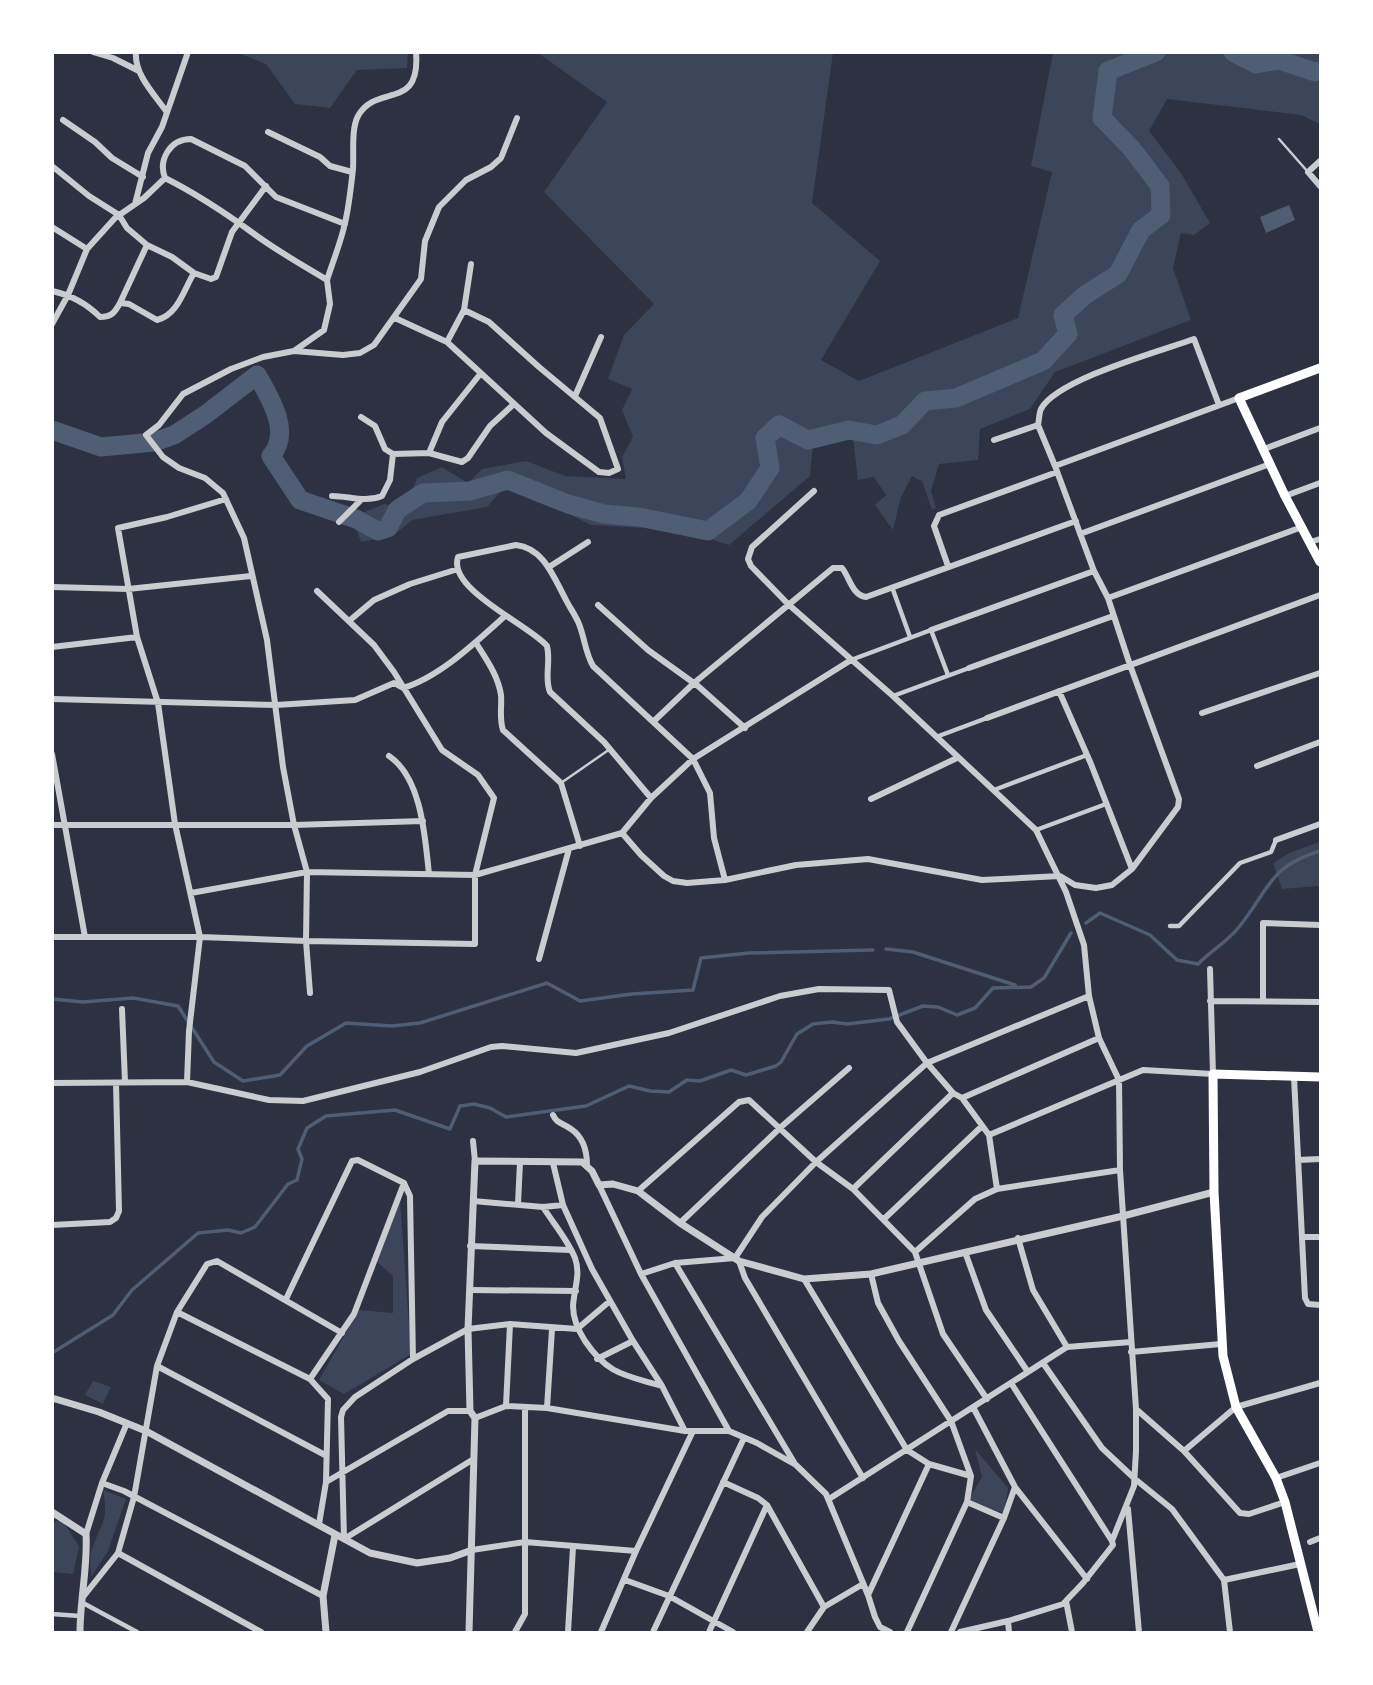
<svg xmlns="http://www.w3.org/2000/svg" width="1373" height="1685" viewBox="0 0 1373 1685" font-family="'Noto Serif',serif">
  <style>
    .green { fill: #3c4559 }
    .water { fill: #4f5d75 }
    .lines { fill: none; stroke-linecap: round; stroke-linejoin: round }
    .stream { stroke: #4f5d75; stroke-width: 3.5 }
    .river { stroke: #4f5d75; stroke-width: 19 }
    .service { stroke: #caccd0; stroke-width: 2.5 }
    .pedestrian { stroke: #caccd0; stroke-width: 4.5 }
    .minor { stroke: #caccd0; stroke-width: 6 }
    .tertiary { stroke: #caccd0; stroke-width: 7 }
    .secondary { stroke: #fff; stroke-width: 9 }
  </style>
  <rect width="100%" height="100%" fill="#2d3142"/>
  <path class="green" d="M238 53H408L407 68 357 70 330 108 295 104 266 64Z
    M538 53H833L812 203 880 261 821 360 859 381 1018 318 1052 172 1031 166 1053 53H1320V124L1301 115 1167 99 1149 131 1181 173 1210 223 1194 235 1181 233 1173 268 1191 320 1055 372 1030 409 980 429 978 460 939 464 931 491 936 508 932 510 922 481 912 476 901 497 893 530 875 505 886 495 874 477 858 480 853 439 813 445 810 476 729 545 682 530 591 525 508 483 487 507 412 520 394 535 361 542 352 517 384 504 405 510 417 478 442 467 468 483 482 469 526 461 565 476 626 479 622 457 633 437 622 410 632 389 608 379 624 335 654 304 544 192 607 102Z
    M1320 842V886L1282 889 1273 863 1291 852Z
    M400 1199 411 1354 344 1394 319 1380 359 1310 393 1313V1276L376 1261Z
    M93 1381 111 1387 103 1404 85 1395Z
    M975 1449 1008 1488 1004 1513 968 1501 982 1477Z
    M103 1490 126 1499 108 1551 91 1577C91 1568 89 1557 92 1549 101 1522 109 1523 103 1490Z
    M62 1520 79 1546 73 1574 53 1572 52 1523Z"/>
  <path class="water" d="M1289 205 1295 220 1266 233 1260 217Z"/>
  <g class="lines">
    <path class="stream" d="M1086 923 1100 913 1150 935 1177 960 1198 964C1211 951 1228 941 1239 927 1269 890 1269 866 1320 851
      M886 949 913 952 1015 985
      M52 999 83 1002 133 998 178 1006 214 1062 243 1081 280 1075 307 1046 346 1023 392 1026 420 1023 547 983 580 1001 632 994 693 990 701 958 749 953 873 950
      M52 1353 113 1315 132 1290 198 1233 228 1230 241 1233 255 1227 288 1184 297 1180 302 1159 298 1149 307 1128 326 1116 395 1110 450 1129 460 1106 474 1104 490 1108 506 1117 586 1106 629 1086 650 1091 669 1092 687 1080 700 1081 731 1070 746 1075 776 1066 781 1062 797 1034 813 1024 832 1022 847 1024 889 1019 923 1006 938 1007 957 1015 975 1008 993 988 1031 987 1044 978 1071 933"/>
    <path class="river" d="M1233 52 1256 64 1279 60 1315 72 1320 71
      M52 430 101 447 154 442 174 435 205 415 257 375C270 398 292 432 271 456L300 500 356 519 378 531 388 528 397 510 423 493 470 491 508 480 568 504 604 514 639 517 708 531 748 501 770 468 765 438 779 425 808 440 849 430 877 435 902 425 925 401 956 398 1043 361 1068 334 1063 315 1085 295 1118 274 1141 230 1161 215 1160 186 1132 149 1102 118 1108 71 1156 52"/>
    <path class="service" d="M1279 139 1308 172
      M561 783 610 749"/>
    <path class="pedestrian" d="M892 587 910 637
      M851 660 931 630 948 675
      M893 696 969 668
      M936 737 987 718
      M994 790 1087 755
      M1036 830 1106 804
      M1170 926H1179L1240 863 1271 852 1276 840
      M83 1603 137 1632
      M52 1614 80 1616"/>
    <path class="minor" d="M93 52 113 58 139 71
      M136 52C134 74 154 94 166 111
      M63 120 95 142 112 158 143 177
      M268 132 320 157 330 166 352 172
      M1320 161 1308 172 1320 186
      M52 166 89 196 119 215 127 228 147 245 120 303
      M165 178C158 160 170 139 191 139L245 166 276 197 345 224
      M135 204 148 153 162 127 188 52
      M52 227 87 249
      M147 245 172 257 194 273
      M327 280C333 261 341 242 345 223 349 206 351 187 353 169 354 154 351 129 358 116 376 83 421 112 416 52
      M52 291C71 295 87 304 100 317 112 317 115 312 120 303L129 304 157 320C178 315 184 289 194 273L211 279 216 277 232 232 266 186
      M464 310 471 264
      M395 318 447 342 546 433 599 472 609 473 618 469 600 418 539 367 489 322 464 310 447 342
      M52 324 68 295 87 249 115 218 144 198 165 178C199 195 227 214 257 236 279 252 304 266 327 280L330 304 324 330 294 351 263 357 231 369 183 394 159 425 146 435 163 457 179 468 205 478 223 493 244 538 267 640 283 767 294 825 307 872 306 941 310 993
      M294 351 343 355 360 353 374 345 421 279 425 241 439 207 466 180 491 167 501 158 517 118
      M575 396 601 337
      M361 417 375 426 385 449 393 454 429 453 462 462 468 458 490 426 514 404
      M994 440 1038 425C1039 421 1039 413 1041 409 1057 379 1161 351 1194 339L1219 405
      M1264 449 1320 428
      M429 453 442 422 481 373
      M1055 466 1239 398
      M814 491 752 547 748 559 751 566 788 604 893 696 1036 830 1066 892 1084 945 1089 996 1099 1038 1119 1080 1120 1170 1136 1409V1451L1134 1486 1112 1541 1113 1545 1083 1583 1063 1604 1008 1621 960 1632
      M332 496C349 496 365 503 382 496L390 480 393 454
      M1285 496 1320 483
      M339 522 361 500
      M1080 534 1270 464
      M1310 542 1320 539
      M948 566 934 526 939 515 1057 472
      M549 567 588 542
      M52 587 128 589 251 576
      M1108 598 1302 527
      M598 605 648 650 698 686 745 728
      M349 621 374 600 410 584 458 569
      M931 630 1094 571
      M476 643C486 659 498 675 501 695 502 707 499 718 503 730L561 783 580 846
      M52 647 137 637
      M969 668 1113 616
      M1059 691 1091 764 1132 869
      M52 699 276 705 355 700 394 683 403 688C440 677 477 641 505 616
      M1202 713 1320 673
      M987 718 1320 595
      M654 721 694 683 833 568H842C850 578 852 595 866 597L1076 521
      M52 754 85 937
      M389 756C422 778 425 838 429 874
      M1257 766 1320 742
      M651 798 604 742 550 692C544 678 551 662 547 646 529 625 447 589 458 557L516 545C544 548 554 578 566 600 570 608 576 616 579 624 585 639 585 652 593 666L693 759 710 793 714 838 725 880
      M871 799 957 758
      M52 825H294L423 821
      M622 833 641 855 664 876 673 881 687 883 725 880 796 865 868 859 982 880 1060 876 1075 885 1096 888 1112 885 1132 869 1178 807 1179 799 1130 665 1108 598 1094 571 1055 466 1038 425
      M622 833 651 798 693 759 851 660
      M1276 840 1320 824
      M191 893 307 872 475 875 622 833
      M52 937H200L306 941 475 944V875L494 798 478 775 442 750 394 672 374 645 317 591
      M539 959 569 849
      M1210 1001 1320 1002
      M1263 1001V923L1320 925
      M122 1009 125 1082
      M1294 1077 1305 1298 1308 1304 1320 1305
      M187 1082 189 1031 200 937 175 824 158 703 137 637 118 528 167 517 226 499
      M52 1083 187 1082 269 1100 303 1101 420 1072 491 1047 502 1046 576 1053 669 1033 780 996 819 989 889 990 897 1022 927 1063 953 1093 962 1098 989 1135 997 1189
      M962 1098 1099 1038
      M553 1115C557 1124 563 1123 571 1129 583 1137 587 1151 587 1165
      M989 1135 1143 1070 1213 1074 1210 969
      M473 1141 475 1161
      M1298 1160 1320 1159
      M553 1163 563 1205 592 1269 633 1341 662 1386 685 1431
      M404 1183 410 1196 413 1359
      M599 1185 641 1274 729 1431
      M853 1189 953 1093
      M638 1191 739 1102 749 1100 816 1162 853 1189 915 1252 943 1334 987 1399
      M473 1201 543 1207 563 1205
      M518 1204 520 1162
      M543 1207C553 1223 568 1240 575 1258 581 1274 574 1289 573 1306 573 1319 578 1330 585 1341 608 1375 625 1375 662 1386
      M884 1219 981 1127
      M680 1223 781 1127 849 1068
      M52 1225 110 1222 116 1218 119 1211 116 1083
      M1302 1237H1320
      M1018 1238 1033 1290 1067 1347
      M470 1246 570 1250
      M915 1252 975 1199 997 1189 1120 1170
      M965 1252 986 1310 1028 1372
      M739 1261 745 1278 863 1478
      M675 1263 795 1464
      M641 1274 675 1263 735 1258 762 1217 816 1162 927 1063 1089 996
      M871 1274 878 1303 899 1341 951 1421 971 1476 967 1502 907 1632
      M804 1279 907 1450 929 1464 971 1476
      M470 1290 576 1291
      M286 1299 352 1161 358 1160 404 1183
      M177 1312 310 1379 328 1399 326 1482 319 1524
      M1131 1352 1221 1344
      M597 1359 633 1341
      M1043 1363 1102 1448 1135 1479 1172 1509 1224 1580 1230 1632
      M157 1366 325 1455
      M310 1379 354 1314 404 1183
      M1011 1383 1112 1541
      M506 1406 510 1324
      M973 1407 1015 1487 1087 1579
      M547 1408 552 1329
      M1136 1409 1184 1451 1240 1513 1249 1514 1285 1502
      M475 1418 506 1406 547 1408 685 1431H729L757 1443 796 1465 826 1494 868 1595 875 1617 880 1627 890 1632
      M1184 1451 1236 1407 1320 1383
      M1276 1478 1320 1463
      M326 1482 448 1411H470
      M723 1482 758 1498 767 1505 824 1607
      M102 1483 124 1491 323 1596
      M829 1499 1067 1347 1131 1342
      M967 1502 1004 1518
      M1128 1509 1139 1632
      M86 1534 102 1483 127 1423
      M344 1539 341 1417 343 1410 355 1397 413 1359 468 1329 510 1324 577 1329 610 1301
      M344 1539 472 1460
      M1310 1542 1320 1538
      M472 1550 525 1542 636 1551
      M118 1553 261 1632
      M625 1580 669 1596 733 1632
      M1224 1580 1300 1564
      M868 1595 929 1464
      M83 1597 118 1553 134 1497 157 1366 177 1312 207 1264 217 1261 342 1333
      M1066 1601 1072 1632
      M1008 1621 1009 1632
      M515 1632 525 1614V1407
      M568 1632 573 1547
      M601 1632 636 1551 693 1431
      M653 1632 744 1438
      M709 1632 767 1505
      M807 1632 824 1607 863 1584
      M951 1632 1004 1518 1015 1487"/>
    <path class="tertiary" d="M52 1398 99 1412 146 1431 370 1553 417 1563 450 1558 472 1550
      M52 1512 86 1534C88 1566 80 1599 80 1632
      M326 1632 323 1596 335 1535
      M469 1632 475 1418 470 1411 468 1329 475 1161 582 1162 592 1171 599 1185 613 1184 638 1191 680 1223 739 1261 804 1279 871 1274 1123 1216 1214 1192"/>
    <path class="secondary" d="M1320 368 1239 398 1285 496 1320 562
      M1318 1632 1285 1502 1276 1478 1236 1407 1223 1356 1214 1192 1213 1074 1320 1077"/>
  </g>
  <rect width="1373" height="1685" fill="none" stroke="#ffffff" stroke-width="108"/>
</svg>
